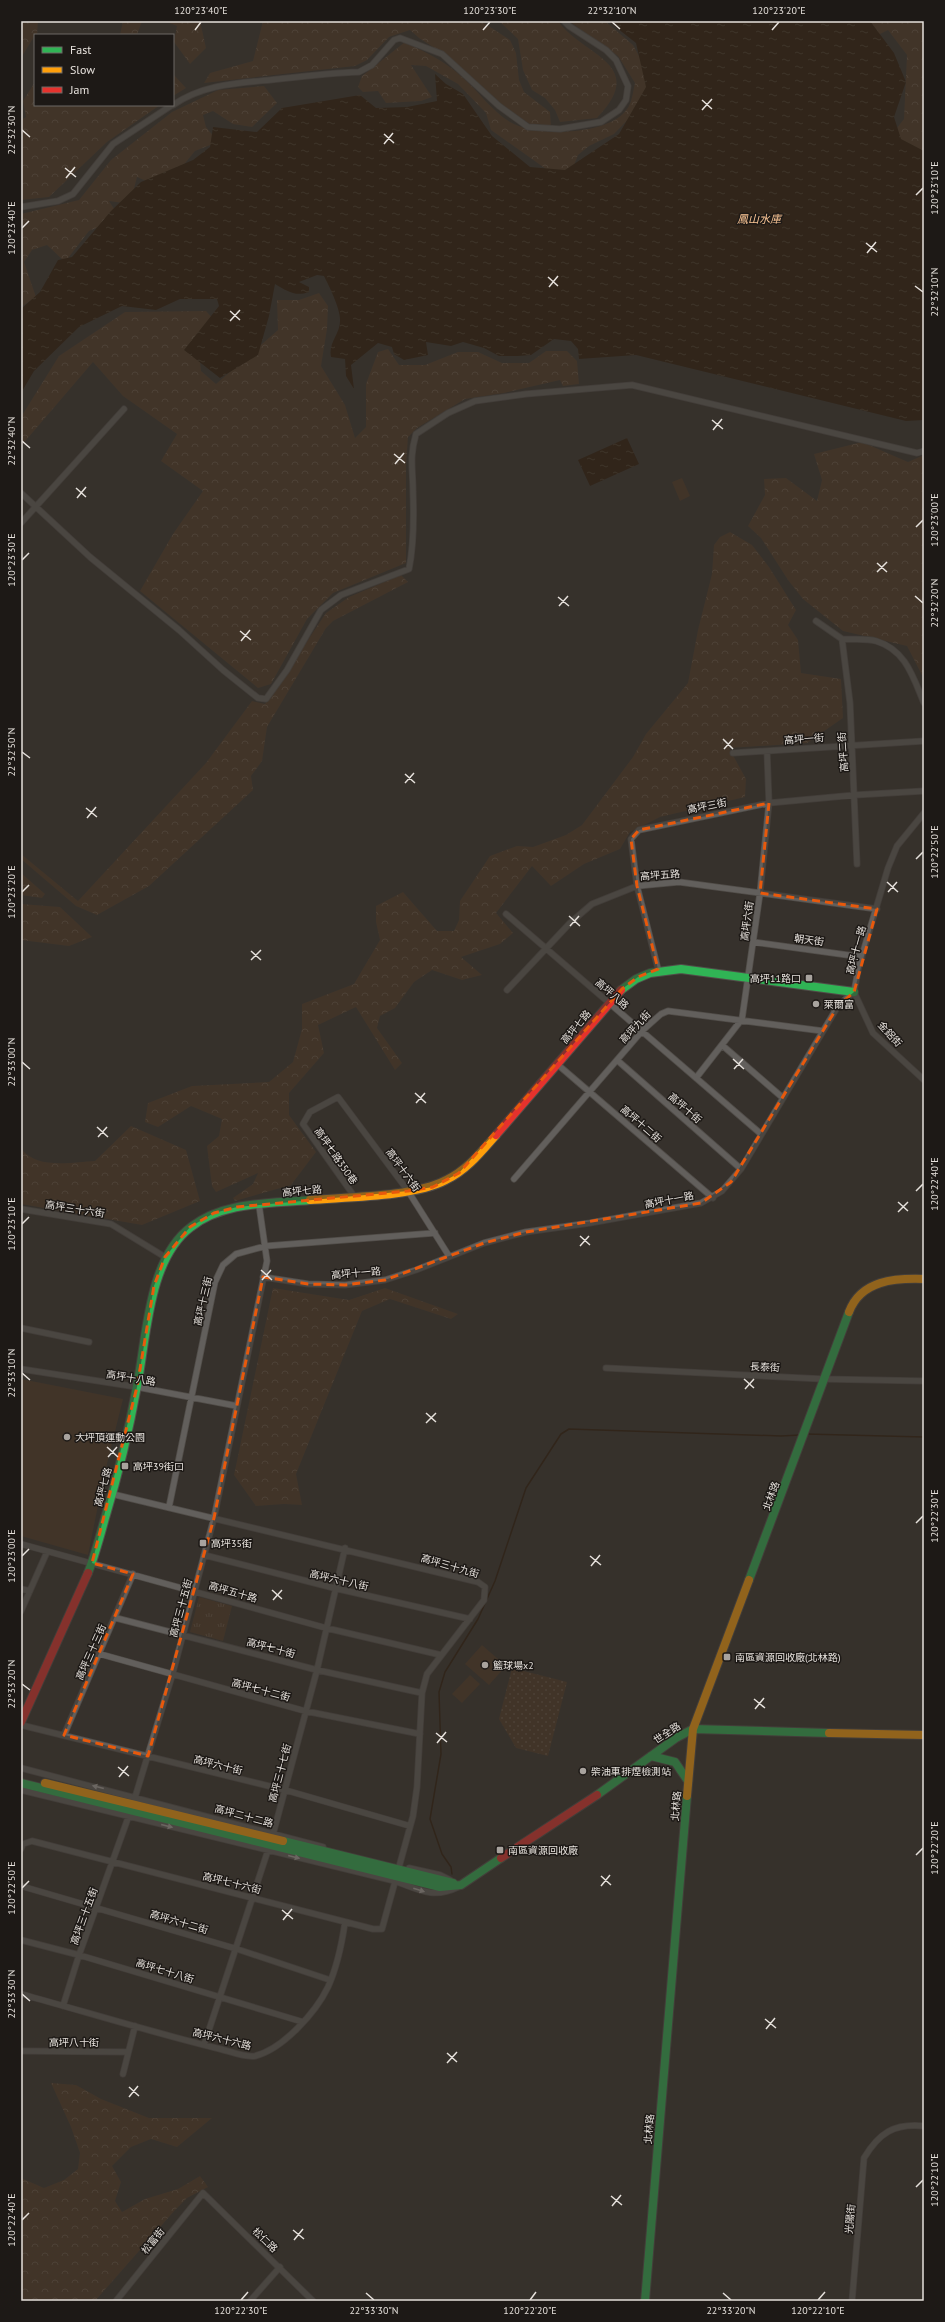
<svg xmlns="http://www.w3.org/2000/svg" width="945" height="2322" viewBox="0 0 945 2322" font-family="'PT Sans','Noto Sans TC',sans-serif">
  <style>
    .grass { fill: url(#grass-dots) }
    .forest { fill: url(#forest-crowns) }
    .park { fill: url(#park-tufts) }
    .garden { fill: #4e3925 }
    .water { fill: url(#water-ripples) }
    .lines { fill: none; stroke-linecap: round; stroke-linejoin: round }
    .stream { stroke: #2a1806; stroke-width: 1.5 }
    .street-casing { stroke: #514d49; stroke-width: 7 }
    .fast-casing { stroke: #514d49; stroke-width: 10 }
    .slow-casing { stroke: #514d49; stroke-width: 10 }
    .jam-casing { stroke: #514d49; stroke-width: 10 }
    .street { stroke: #625f5c; stroke-width: 5.5 }
    .fast { stroke: #30b455; stroke-width: 8 }
    .slow { stroke: #ff9f0a; stroke-width: 8 }
    .jam { stroke: #e5322d; stroke-width: 8 }
    .oneway { fill: #aba6a2 }
    .marked { fill: none; stroke: #e8590c; stroke-width: 3; stroke-dasharray: 8 5; stroke-linejoin: round }
    .ticks { fill: none; stroke: #e6e1dc; stroke-width: 1.5 }
    .poi-dot { fill: #a8a39e; stroke: #1d1916; stroke-width: 1.5 }
    .labels { text-anchor: middle; dominant-baseline: central; stroke-width: 3; stroke-linejoin: round; paint-order: stroke }
    .street-label { font-size: 10px; fill: #e6e1dc; stroke: #1d1916 }
    .poi-label { font-size: 10px; fill: #e6e1dc; stroke: #1d1916; text-anchor: start }
    .water-label { font-size: 11px; font-style: italic; fill: #fec897; stroke: #1d1916 }
    .neatline { fill: none; stroke: #e6e1dc; stroke-width: 1.5 }
    .ticks-label { font-size: 10px; text-anchor: middle; fill: #e6e1dc }
  </style>
  <defs>
    <pattern id="grass-dots" width="8" height="8" patternUnits="userSpaceOnUse"><rect width="8" height="8" fill="#4e3925"/><path d="M2 2h.1M6 6h.1" fill="none" stroke="#685544" stroke-width="1.8" stroke-linecap="round"/></pattern>
    <pattern id="forest-crowns" width="20" height="18" patternUnits="userSpaceOnUse"><rect width="20" height="18" fill="#4e3925"/><path d="M2 6a3 3 0 1 1 6 0M12 15a3 3 0 1 1 6 0" fill="none" stroke="#685544"/></pattern>
    <pattern id="park-tufts" width="24" height="20" patternUnits="userSpaceOnUse"><rect width="24" height="20" fill="#4e3925"/><path d="M3 7l-1-3M5 7V3M7 7l1-3M15 17l-1-3M17 17v-4M19 17l1-3" fill="none" stroke="#685544"/></pattern>
    <pattern id="water-ripples" width="26" height="14" patternUnits="userSpaceOnUse"><rect width="26" height="14" fill="#2a1806"/><path d="M2 4q2-2 4 0t4 0M15 11q2-2 4 0t4 0" fill="none" stroke="#49392a"/></pattern>
  </defs>
  <rect width="100%" height="100%" fill="#36312c"/>
  <path class="grass" d="M512 1668 567 1682 548 1756 516 1748 499 1719Z"/>
  <path class="forest" d="M21 21H38L37 35H35L21 58Z
    M123 21H142L137 35H120Z
    M165 21H200L206 48 190 64 174 42 177 26Z
    M263 21H481L510 40 516 53 519 80 524 92 550 112 551 126 530 124 506 108 450 58 419 38 410 30 389 37 367 60 355 66 204 83 210 73 253 61Z
    M499 21H558C584 57 649 63 597 118L560 122 555 110 545 98 532 90 523 70 518 39Z
    M569 21H605L633 45 650 76 641 106 614 134 589 146 578 155 571 173 553 174 491 130 486 113 458 84 426 66 411 65 432 97 421 101 386 103 378 91 363 92 358 87 362 76 405 42C425 52 445 61 462 77 477 90 493 112 510 122 536 137 609 136 627 109 632 103 633 91 635 83L618 56Z
    M867 21H924V153L904 144 893 133 904 119 907 55 888 30 878 35Z
    M173 74 186 88 173 96Z
    M35 82V105H160L107 142 49 197 21 200V120L26 117 23 101Z
    M264 86 277 103 252 127 233 124 213 111 203 115 206 127 218 142 195 151 164 189 137 177 130 204 109 201 120 218 89 231 65 262 47 245 32 250 24 262 36 297 21 307V214L79 200 111 160 172 112 218 90Z
    M319 293 328 306 327 329 321 366 345 405 355 438 366 427V384L378 352 388 349 399 365H425L458 352H478L502 363H529L546 351H567L577 361 579 384 563 386 560 380 504 393 465 399 417 428 408 437 406 465V563L333 593 307 619 271 684 258 688 140 591 173 534 203 491 161 461 177 434 123 396 93 362 21 446V417L59 356 125 312 206 311 217 323 198 344 201 371 216 384 278 330 277 300H299Z
    M862 442 908 462 924 455V679L907 646 843 631 803 599 788 580 761 538 748 526 765 495 764 479 786 478 817 501 822 480 814 454Z
    M730 532 752 545 769 567 796 610 788 625 798 640 801 673 841 679 843 718 807 743 729 748 746 779 745 797 660 817 630 832 620 849 584 864 551 886 532 866 496 913 513 933 500 944 461 957 482 975 462 980 432 970 414 982 395 1008 380 1016 377 1028 402 1063 395 1070 356 1007 318 1025 324 1053 289 1093V1115L316 1152 291 1185 235 1201 233 1198 253 1184 258 1173 216 1192 212 1186 207 1146 219 1136 222 1119 191 1106 158 1127 145 1122 148 1103 192 1086 269 1082 293 1062 302 1029V1004L354 984 380 940 376 922V906L403 892 437 931H454L459 920 460 901 490 856 517 846 533 847 566 835 582 825 633 757 646 734 688 683 698 630 712 574 714 545 720 537Z
    M401 575 408 582 333 621 326 628 267 727 262 761 251 776 253 790 149 886 97 915 76 906 21 859V854L78 901 206 763 252 701 265 704 326 613 349 597Z
    M21 873 45 894 42 898 21 895Z
    M21 904 60 907 92 937 69 946 21 940Z
    M131 1126 186 1150 200 1201 142 1225 21 1204V1148C36 1170 72 1162 95 1161Z
    M273 1288 349 1300 385 1288 458 1314 451 1319 390 1299 362 1311 296 1474 302 1505 284 1504 256 1506 234 1475Z
    M51 2083 76 2085 101 2099 149 2118H212L177 2147 151 2139 131 2147 112 2166 121 2182 115 2201 122 2212 145 2199 178 2189 200 2176 208 2187 187 2198 176 2209 95 2301H21V2178L44 2188 64 2180 78 2169 80 2153 71 2127Z"/>
  <path class="park" d="M199 1597 232 1606 223 1641 190 1632Z"/>
  <path class="garden" d="M682 478 690 496 680 501 672 482Z
    M21 1379 123 1399 104 1476 88 1555 21 1536Z
    M482 1645 506 1666 489 1685 465 1664Z
    M470 1675 480 1684 462 1703 452 1694Z"/>
  <path class="water" d="M608 21H870L894 53 906 82 894 117 901 139 924 151V420L906 421 636 355 579 359 578 349 571 341 554 339 531 355 518 356H499L484 348 463 342 451 346 426 342 428 355 404 360 394 354 392 347 378 343 351 365 354 389 346 376 345 359 331 357C328 343 340 334 340 321 341 310 329 286 324 276L317 275 299 282 309 287V292C295 297 287 291 275 284L269 316 258 355 220 378 184 350 219 306 217 299H180L156 310 122 306 79 327 34 371 21 393V309L40 292 58 260 72 257 111 211 141 182 193 160 210 147 213 127 257 132 282 108 360 95 376 108 407 107 437 101 435 74 446 84 463 94 492 136 530 167 565 170 619 134 646 87 636 43Z
    M627 438 639 464 590 486 578 460Z"/>
  <g class="lines">
    <path class="stream" d="M806 1434 924 1437
      M452 1874 451 1867 442 1854 430 1819 441 1754 439 1692 445 1672 478 1619 495 1581 526 1488 561 1434 569 1429 781 1436 800 1435"/>
    <defs>
      <path id="street" d="M173 105C205 83 242 83 279 79 306 76 332 73 359 72L372 65 394 40 400 38 442 54 499 106 528 127 560 129 601 122 619 110 626 100 628 86 616 60 606 50 569 26 564 21
        M21 207 58 201 73 194 113 144 172 105
        M21 493 90 557 179 630 223 670 258 698 266 699 287 670 321 610 341 595 409 569C414 544 414 518 413 492 413 469 409 458 416 434L448 413 475 401 526 394 632 385 917 453 924 451
        M21 523 124 409
        M816 621 842 639
        M842 639 850 703 857 864
        M842 639C852 640 866 638 876 641 906 650 913 677 924 703
        M733 753 924 741
        M506 914 761 1134
        M753 942 862 957
        M658 969 637 886 631 839 639 830 769 803 855 795 924 791
        M507 990 570 923 592 904 637 886 679 882 877 909
        M854 992 873 1033 924 1080
        M722 1045 783 1098
        M617 1060 741 1169
        M557 1064 713 1198
        M696 1078 742 1019 760 893 769 803 767 751
        M514 1179 642 1031 661 1014 668 1011 823 1031
        M354 1196 303 1124 310 1112 338 1097 408 1191 449 1256
        M21 1209 111 1224 165 1257
        M263 1277 308 1284 345 1285 385 1280 416 1270 484 1243 526 1232 590 1223 701 1203 722 1191 741 1169 838 1006 854 992 859 966 888 868 897 846 924 813
        M21 1328 89 1342
        M606 1368 823 1379 924 1381
        M21 1369 137 1387 237 1406
        M169 1507 215 1282 223 1265 236 1254 266 1246 435 1233
        M21 1544 326 1628 441 1655
        M204 1555 334 1588 470 1619
        M21 1589 30 1591
        M21 1611 47 1552
        M116 1618 317 1670 422 1693
        M100 1654 305 1711 420 1734
        M21 1725 285 1790 410 1826
        M64 1735 133 1574
        M21 1768 323 1847
        M21 1790 395 1881C419 1890 434 1899 458 1887
        M21 1849 23 1844 32 1841 373 1929H382L413 1816 417 1787 422 1693 427 1674 484 1600 485 1587 478 1582 112 1494
        M409 1868 440 1875 450 1880
        M21 1886 237 1949 330 1980
        M21 1940 79 1955 303 2022
        M21 1994C86 2012 151 2032 216 2048 227 2050 244 2058 255 2056 283 2049 316 2012 328 1987 337 1967 342 1943 345 1922
        M63 2006 79 1955 133 1804 172 1676 214 1518 267 1261 259 1205
        M204 2045 272 1838 317 1670 345 1548
        M21 2051 128 2052
        M123 2074 135 2026
        M116 2301 203 2193 313 2301
        M250 2301 280 2267
        M852 2301 864 2158C879 2133 894 2123 924 2126"/>
      <path id="fast" d="M621 990 636 979 650 973 681 969 854 992
        M88 1573C95 1555 100 1536 105 1518 118 1475 129 1430 137 1386 147 1336 148 1259 191 1227 224 1201 270 1204 310 1200
        M749 1580 849 1312
        M651 1756 675 1762 688 1781
        M21 1783 440 1887 461 1885 501 1858
        M597 1795 676 1738 693 1729 829 1733
        M283 1841 453 1883
        M645 2301 687 1796"/>
      <path id="slow" d="M310 1200C347 1197 414 1197 446 1180 467 1170 481 1152 496 1135
        M849 1312C861 1280 895 1278 924 1279
        M829 1733 924 1735
        M45 1783 283 1841
        M687 1796 693 1729 749 1580"/>
      <path id="jam" d="M496 1135 621 990
        M21 1722 88 1573
        M501 1858 597 1795"/>
    </defs>
    <use href="#street" class="street-casing"/>
    <use href="#fast" class="fast-casing"/>
    <use href="#slow" class="slow-casing"/>
    <use href="#jam" class="jam-casing"/>
    <use href="#street" class="street"/>
    <use href="#fast" class="fast"/>
    <use href="#slow" class="slow"/>
    <use href="#jam" class="jam"/>
  </g>
  <defs><path id="oneway-solid" d="M-6-.8H1V-3.2L6.5 0L1 3.2V.8H-6Z"/></defs>
  <g class="oneway">
    <use href="#oneway-solid" transform="translate(98 1787) rotate(-166)"/>
    <use href="#oneway-solid" transform="translate(167 1826) rotate(14)"/>
    <use href="#oneway-solid" transform="translate(294 1857) rotate(14)"/>
    <use href="#oneway-solid" transform="translate(419 1890) rotate(18)"/>
  </g>
  <path d="M0 0H945V2322H0ZM769 803 760 893 877 909 854 992 838 1006 731 1182 701 1203 526 1232 484 1243 385 1280 345 1285 308 1284 263 1277 214 1518 148 1756 64 1735 133 1574 92 1563 137 1387 154 1286 165 1257 190 1227 214 1213 237 1207 408 1191 433 1187 459 1173 622 989 638 977 658 969 637 886 631 839 639 830Z" fill="#36312c" fill-opacity=".55" fill-rule="evenodd"/>
  <path class="marked" d="M769 803 760 893 877 909 854 992 838 1006 731 1182 701 1203 526 1232 484 1243 385 1280 345 1285 308 1284 263 1277 214 1518 148 1756 64 1735 133 1574 92 1563 137 1387 154 1286 165 1257 190 1227 214 1213 237 1207 408 1191 433 1187 459 1173 622 989 638 977 658 969 637 886 631 839 639 830Z"/>
  <path class="ticks" d="M612 22 620 29M195 30 201 22M483 30 490 22M772 30 779 22M702 100 712 109M702 110 712 99M22 130 30 137M384 134 394 143M384 144 393 133M65 168 76 177M66 178 75 167M916 195 923 188M22 228 29 221M866 243 877 252M867 253 876 242M548 277 558 286M915 286 923 292M549 287 558 276M230 311 240 320M230 321 240 310M712 420 723 429M713 430 722 419M22 441 30 448M394 454 405 463M395 464 404 453M76 488 86 497M77 498 86 487M916 527 923 520M22 560 29 553M877 563 887 572M877 572 887 562M915 596 923 603M558 597 569 606M559 606 568 596M240 631 251 640M241 641 250 630M723 739 733 749M724 749 733 739M22 752 30 758M405 774 415 783M405 783 414 773M86 808 97 817M87 818 96 807M916 859 923 852M887 882 898 892M22 892 29 885M888 892 897 882M569 916 580 926M570 926 579 916M251 951 261 960M251 960 261 950M733 1059 744 1069M22 1062 30 1069M734 1069 743 1059M415 1093 426 1103M416 1103 425 1093M97 1127 108 1137M98 1137 107 1127M916 1191 923 1184M898 1202 908 1211M898 1212 908 1202M22 1224 29 1217M580 1236 590 1245M580 1246 589 1236M261 1270 272 1280M262 1280 271 1270M22 1373 30 1380M744 1379 754 1388M745 1389 754 1379M426 1413 436 1422M426 1423 436 1413M107 1447 118 1457M108 1457 117 1447M916 1523 923 1516M22 1556 29 1549M590 1556 601 1565M591 1566 600 1555M272 1590 282 1599M273 1600 282 1590M22 1684 30 1690M754 1699 765 1708M755 1709 764 1698M436 1733 447 1742M437 1743 446 1732M118 1767 129 1776M119 1777 128 1766M916 1855 923 1848M601 1876 611 1885M601 1886 610 1875M22 1888 29 1881M282 1910 293 1919M283 1920 292 1909M22 1994 30 2001M765 2019 776 2028M766 2029 775 2018M447 2053 457 2062M447 2063 457 2052M129 2087 139 2096M129 2097 138 2086M916 2187 923 2180M611 2196 622 2205M612 2206 621 2195M22 2220 29 2213M293 2230 304 2239M294 2240 303 2229M366 2293 374 2300M723 2293 731 2300M241 2300 248 2292M530 2300 536 2292M818 2300 825 2292"/>
  <g class="poi-dot">
    <rect x="805" y="974" width="8" height="8" rx="2"/>
    <circle cx="816" cy="1004" r="4"/>
    <circle cx="67" cy="1437" r="4"/>
    <rect x="121" y="1462" width="8" height="8" rx="2"/>
    <rect x="199" y="1539" width="8" height="8" rx="2"/>
    <rect x="723" y="1653" width="8" height="8" rx="2"/>
    <circle cx="485" cy="1665" r="4"/>
    <circle cx="583" cy="1771" r="4"/>
    <rect x="496" y="1846" width="8" height="8" rx="2"/>
  </g>
  <g class="labels">
    <g class="street-label">
      <text transform="translate(804 739) rotate(-4)">高坪一街</text>
      <text transform="translate(843 752) rotate(-94)">高坪二街</text>
      <text transform="translate(707 806) rotate(-11)">高坪三街</text>
      <text transform="translate(660 875) rotate(-4)">高坪五路</text>
      <text transform="translate(747 921) rotate(-82)">高坪六街</text>
      <text transform="translate(809 940) rotate(8)">朝天街</text>
      <text transform="translate(856 950) rotate(-75)">高坪十一路</text>
      <text transform="translate(612 994) rotate(41)">高坪八路</text>
      <text transform="translate(576 1027) rotate(-50)">高坪七路</text>
      <text transform="translate(635 1027) rotate(-47)">高坪九街</text>
      <text transform="translate(890 1034) rotate(48)">金鋁街</text>
      <text transform="translate(685 1108) rotate(41)">高坪十街</text>
      <text transform="translate(641 1124) rotate(41)">高坪十二街</text>
      <text transform="translate(336 1156) rotate(55)">高坪七路350巷</text>
      <text transform="translate(403 1170) rotate(54)">高坪十六街</text>
      <text transform="translate(302 1191) rotate(-5)">高坪七路</text>
      <text transform="translate(669 1200) rotate(-11)">高坪十一路</text>
      <text transform="translate(75 1209) rotate(9)">高坪三十六街</text>
      <text transform="translate(356 1273) rotate(-5)">高坪十一路</text>
      <text transform="translate(203 1301) rotate(-77)">高坪十三街</text>
      <text transform="translate(765 1367) rotate(3)">長泰街</text>
      <text transform="translate(131 1378) rotate(9)">高坪十八路</text>
      <text transform="translate(103 1487) rotate(-75)">高坪七路</text>
      <text transform="translate(771 1496) rotate(-70)">北林路</text>
      <text transform="translate(450 1566) rotate(16)">高坪三十九街</text>
      <text transform="translate(339 1580) rotate(13)">高坪六十八街</text>
      <text transform="translate(233 1592) rotate(16)">高坪五十路</text>
      <text transform="translate(181 1608) rotate(-75)">高坪三十五街</text>
      <text transform="translate(271 1648) rotate(15)">高坪七十街</text>
      <text transform="translate(91 1652) rotate(-66)">高坪三十三街</text>
      <text transform="translate(261 1690) rotate(15)">高坪七十二街</text>
      <text transform="translate(667 1733) rotate(-33)">世全路</text>
      <text transform="translate(218 1765) rotate(14)">高坪六十街</text>
      <text transform="translate(280 1773) rotate(-75)">高坪三十七街</text>
      <text transform="translate(676 1806) rotate(-85)">北林路</text>
      <text transform="translate(244 1816) rotate(15)">高坪二十二路</text>
      <text transform="translate(232 1883) rotate(14)">高坪七十六街</text>
      <text transform="translate(84 1916) rotate(-70)">高坪三十五街</text>
      <text transform="translate(179 1922) rotate(16)">高坪六十二街</text>
      <text transform="translate(165 1971) rotate(17)">高坪七十八街</text>
      <text transform="translate(222 2039) rotate(14)">高坪六十六路</text>
      <text x="74" y="2042">高坪八十街</text>
      <text transform="translate(649 2129) rotate(-85)">北林路</text>
      <text transform="translate(850 2219) rotate(-85)">光陽街</text>
      <text transform="translate(265 2240) rotate(44)">松仁路</text>
      <text transform="translate(153 2241) rotate(-51)">松富街</text>
    </g>
    <g class="poi-label">
      <text x="801" y="978" text-anchor="end">高坪11路口</text>
      <text x="824" y="1004">萊爾富</text>
      <text x="75" y="1437">大坪頂運動公園</text>
      <text x="133" y="1466">高坪39街口</text>
      <text x="211" y="1543">高坪35街</text>
      <text x="735" y="1657">南區資源回收廠(北林路)</text>
      <text x="493" y="1665">籃球場x2</text>
      <text x="591" y="1771">柴油車排煙檢測站</text>
      <text x="508" y="1850">南區資源回收廠</text>
    </g>
    <g class="water-label">
      <text x="759" y="219">鳳山水庫</text>
    </g>
  </g>
  <rect width="945" height="2322" fill="none" stroke="#1d1916" stroke-width="44"/>
  <rect x="34" y="34" width="140" height="72" fill="#1d1916" stroke="#6d6965"/>
  <rect x="42" y="47" width="20" height="6" fill="#30b455" stroke="#6d6965"/>
  <text x="70" y="54" font-size="12" fill="#e6e1dc">Fast</text>
  <rect x="42" y="67" width="20" height="6" fill="#ff9f0a" stroke="#6d6965"/>
  <text x="70" y="74" font-size="12" fill="#e6e1dc">Slow</text>
  <rect x="42" y="87" width="20" height="6" fill="#e5322d" stroke="#6d6965"/>
  <text x="70" y="94" font-size="12" fill="#e6e1dc">Jam</text>
  <rect x="22" y="22" width="901" height="2278" class="neatline"/>
  <g class="ticks-label">
    <text x="201" y="14">120°23'40"E</text>
    <text x="490" y="14">120°23'30"E</text>
    <text x="612" y="14">22°32'10"N</text>
    <text x="779" y="14">120°23'20"E</text>
    <text transform="translate(11 130) rotate(-90)" y="4">22°32'30"N</text>
    <text transform="translate(934 188) rotate(-90)" y="4">120°23'10"E</text>
    <text transform="translate(11 228) rotate(-90)" y="4">120°23'40"E</text>
    <text transform="translate(934 292) rotate(-90)" y="4">22°32'10"N</text>
    <text transform="translate(11 441) rotate(-90)" y="4">22°32'40"N</text>
    <text transform="translate(934 520) rotate(-90)" y="4">120°23'00"E</text>
    <text transform="translate(11 560) rotate(-90)" y="4">120°23'30"E</text>
    <text transform="translate(934 603) rotate(-90)" y="4">22°32'20"N</text>
    <text transform="translate(11 752) rotate(-90)" y="4">22°32'50"N</text>
    <text transform="translate(934 852) rotate(-90)" y="4">120°22'50"E</text>
    <text transform="translate(11 892) rotate(-90)" y="4">120°23'20"E</text>
    <text transform="translate(11 1062) rotate(-90)" y="4">22°33'00"N</text>
    <text transform="translate(934 1184) rotate(-90)" y="4">120°22'40"E</text>
    <text transform="translate(11 1224) rotate(-90)" y="4">120°23'10"E</text>
    <text transform="translate(11 1373) rotate(-90)" y="4">22°33'10"N</text>
    <text transform="translate(934 1516) rotate(-90)" y="4">120°22'30"E</text>
    <text transform="translate(11 1556) rotate(-90)" y="4">120°23'00"E</text>
    <text transform="translate(11 1684) rotate(-90)" y="4">22°33'20"N</text>
    <text transform="translate(934 1848) rotate(-90)" y="4">120°22'20"E</text>
    <text transform="translate(11 1888) rotate(-90)" y="4">120°22'50"E</text>
    <text transform="translate(11 1994) rotate(-90)" y="4">22°33'30"N</text>
    <text transform="translate(934 2180) rotate(-90)" y="4">120°22'10"E</text>
    <text transform="translate(11 2220) rotate(-90)" y="4">120°22'40"E</text>
    <text x="241" y="2314">120°22'30"E</text>
    <text x="374" y="2314">22°33'30"N</text>
    <text x="530" y="2314">120°22'20"E</text>
    <text x="731" y="2314">22°33'20"N</text>
    <text x="818" y="2314">120°22'10"E</text>
  </g>
</svg>
